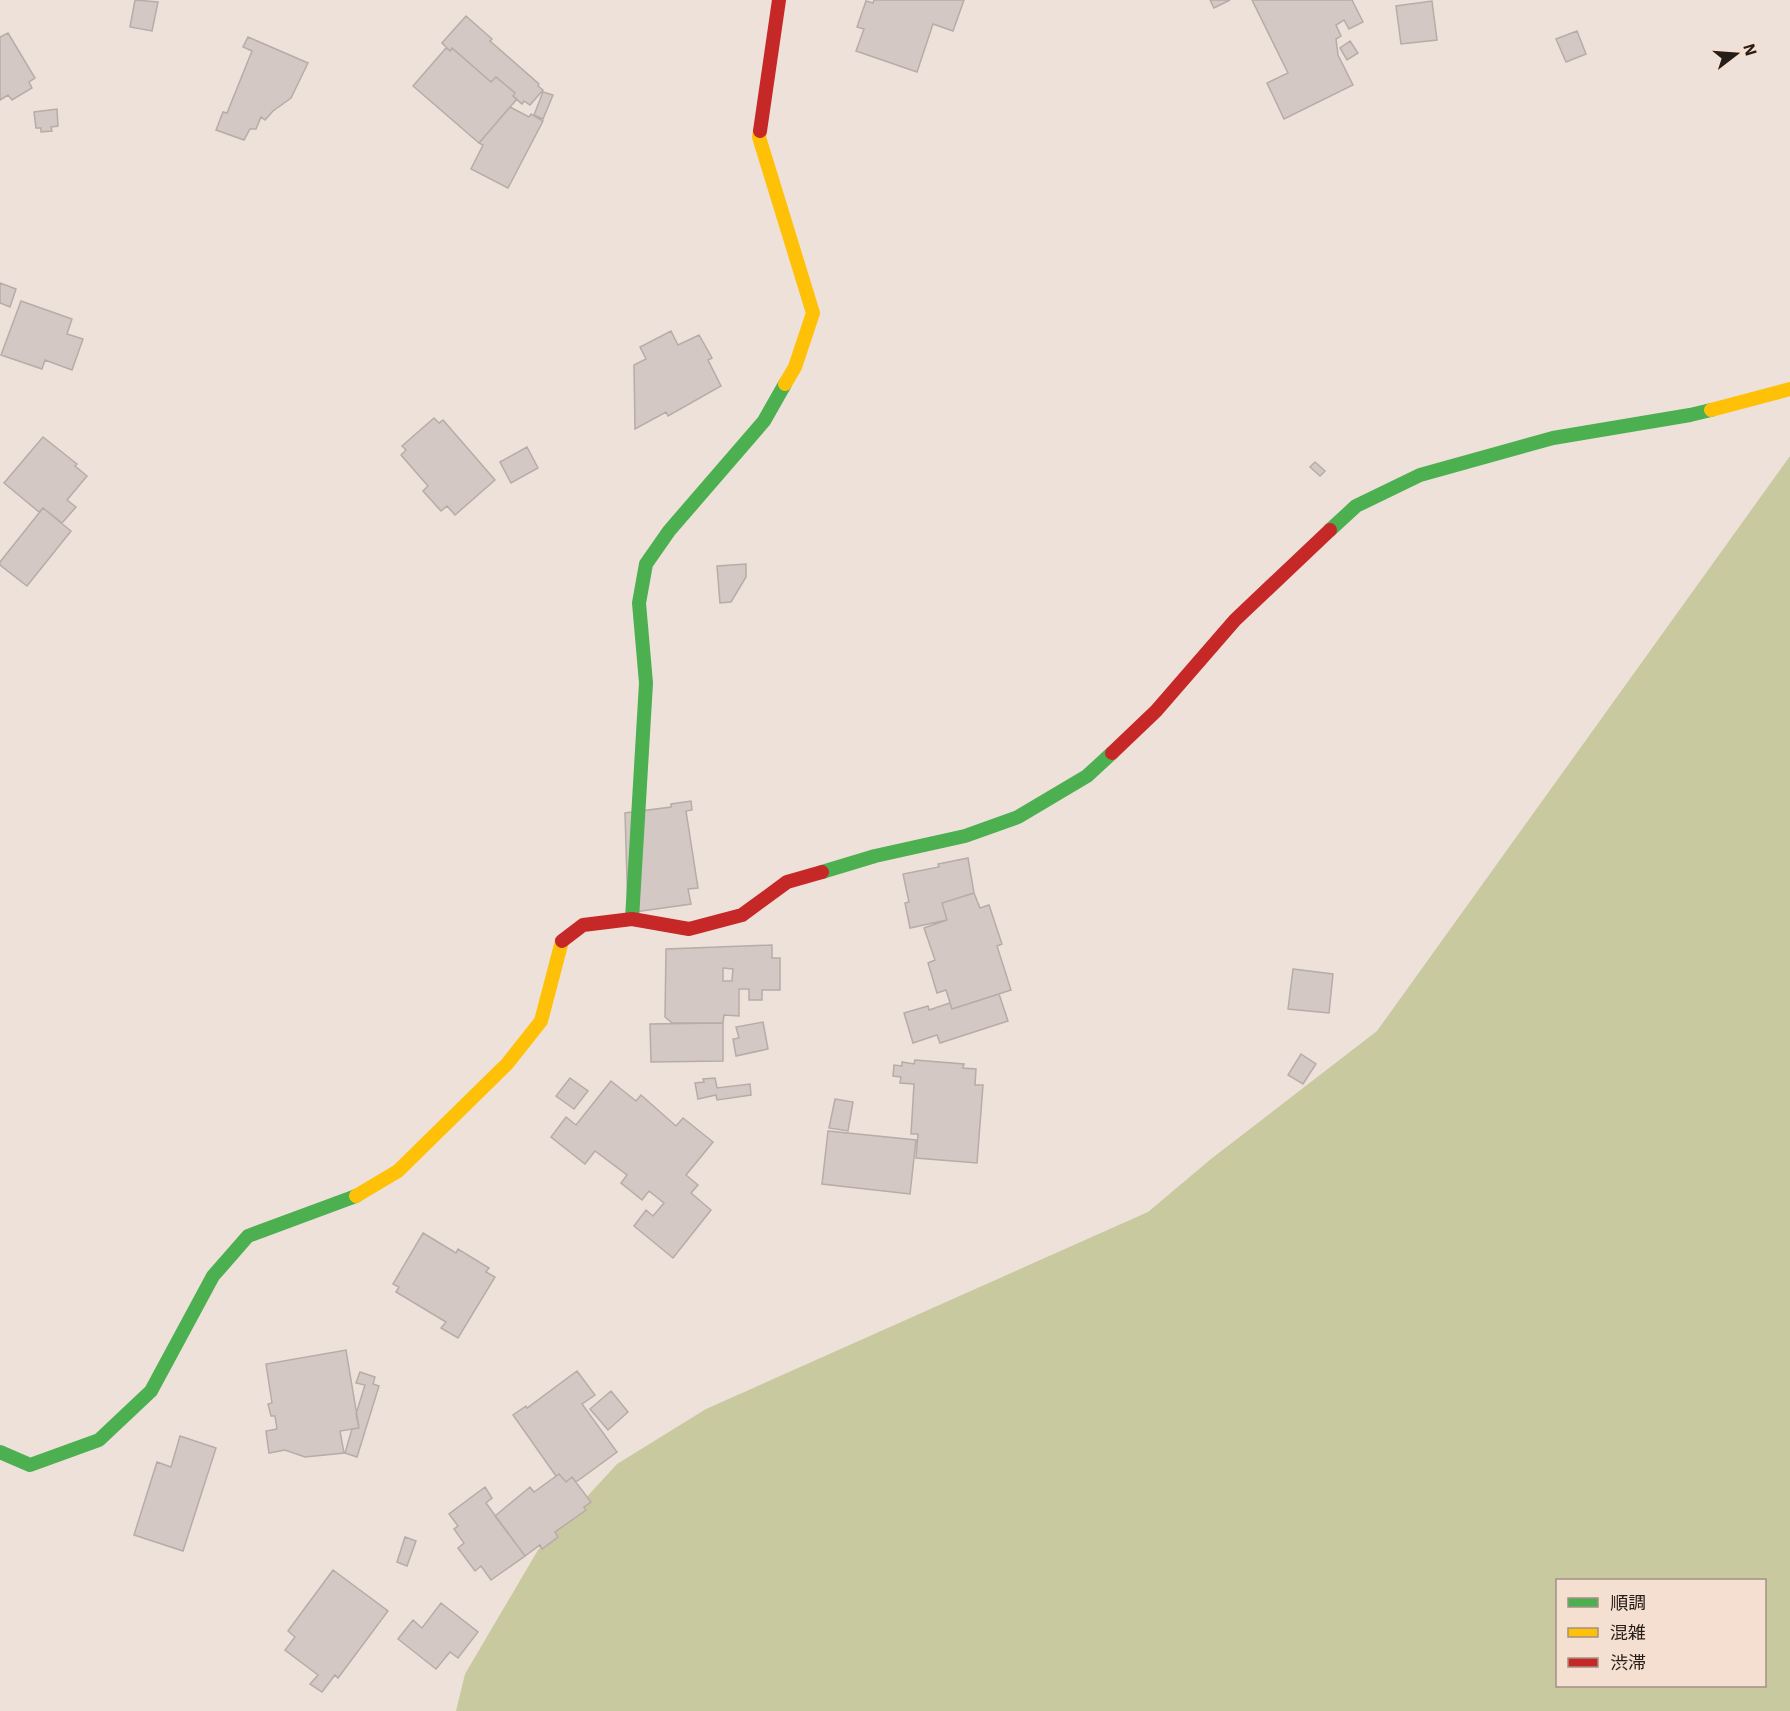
<svg xmlns="http://www.w3.org/2000/svg" width="1790" height="1711" viewBox="0 0 1790 1711" font-family="'IBM Plex Sans','Noto Sans JP',sans-serif">
  <style>
    .forest { fill: #c9c9a0; fill-rule: evenodd }
    .building { fill: #d3c8c4; stroke: #b6aca8; stroke-width: 1.5; fill-rule: evenodd }
    .lines { fill: none; stroke-linecap: round; stroke-linejoin: round }
    .fast { stroke: #4caf50; stroke-width: 14 }
    .slow { stroke: #ffc107; stroke-width: 14 }
    .jam { stroke: #c62828; stroke-width: 14 }
  </style>
  <rect width="100%" height="100%" fill="#ede1d9"/>
  <path class="forest" d="M1790 456V1711H456L465 1674 538 1550 617 1464 706 1409 1148 1212 1211 1159 1377 1031ZM1558 1580H1764V1686H1558Z"/>
  <path class="building" d="M135 0 158 2 152 31 130 27Z
    M874 0H964L953 31 933 24 917 72 856 51 864 29 857 27 866 1 873 3Z
    M1210 0H1230L1214 8Z
    M1252 0H1352L1363 22 1349 29 1344 20 1336 25 1341 36 1336 39 1338 55 1353 85 1284 119 1267 83 1288 73Z
    M1432 1 1437 40 1401 44 1396 6Z
    M466 16 492 39 490 41 539 84 538 86 543 90 530 105 524 101 522 104 513 96 515 93 496 77 491 82 452 48 450 51 442 43Z
    M1577 31 1586 54 1566 62 1556 39Z
    M8 33 35 78 29 82 32 88 12 100 8 95 0 100V37Z
    M248 37 308 63 291 98 273 111 265 120 261 117 256 129H250L244 140 216 130 223 112 227 113 252 51 243 47Z
    M1350 41 1358 53 1347 60 1340 48Z
    M446 48 450 51 452 48 491 82 496 77 515 93 513 96 517 99 479 143 413 86Z
    M543 92 553 95 543 119 534 115Z
    M510 107 529 117 531 114 543 121 508 188 471 169 483 145 479 143Z
    M57 109 58 126 51 127 52 131 41 132V128H36L34 112Z
    M0 283 16 289 10 307 0 303Z
    M21 301 72 319 67 334 83 339 72 370 45 360 42 369 1 355Z
    M671 331 678 345 699 335 712 358 708 360 721 386 668 416 666 412 635 429 634 365 646 359 640 347Z
    M434 418 439 423 443 420 495 480 455 515 447 506 441 511 423 491 428 486 401 455 406 450 402 446Z
    M43 437 77 464 75 466 87 476 67 500 76 507 62 523 43 508 39 512 4 483Z
    M527 447 538 468 511 483 500 462Z
    M1315 462 1325 471 1320 476 1310 467Z
    M43 508 71 531 27 586 0 565V562Z
    M746 564V577L731 602 720 603 717 566Z
    M691 801 692 810 686 811 698 888 688 889 691 904 628 913 625 813 671 807V804Z
    M968 858 974 893 942 903 947 920 910 928 905 903 909 902 903 874 939 867 938 864Z
    M974 893 980 908 989 905 1002 944 997 946 1011 990 952 1009 946 990 937 993 928 963 935 960 924 928 947 920 942 903Z
    M772 945V958H780V990H762V1000H749V989H739V1016L724 1015 723 1023H672L665 1017 666 949ZM723 968 733 969 732 981H723Z
    M1293 969 1333 974 1329 1013 1288 1009Z
    M999 994 1008 1021 940 1043 937 1035 913 1043 904 1013 928 1006 929 1010 950 1003 952 1009Z
    M763 1022 768 1049 736 1056 733 1039 739 1038 736 1027Z
    M723 1023V1061L651 1062 650 1024Z
    M1301 1054 1316 1064 1303 1084 1288 1075Z
    M915 1060 964 1064 963 1068 976 1069 975 1085H983L977 1163 916 1158 918 1134H911L914 1084 900 1083 901 1077 893 1076 894 1065 902 1066V1062L914 1064Z
    M570 1078 588 1091 574 1109 556 1096Z
    M715 1078 717 1088 750 1084 751 1095 717 1100 716 1095 698 1099 695 1083 704 1082 703 1079Z
    M611 1081 636 1101 641 1095 676 1126 683 1118 713 1142 686 1175 698 1185 691 1193 711 1210 673 1258 634 1226 646 1210 653 1216 664 1203 649 1191 642 1200 621 1183 627 1175 595 1151 585 1164 551 1137 566 1117 576 1125Z
    M835 1099 853 1102 848 1131 829 1128Z
    M828 1131 916 1140 910 1194 822 1184Z
    M423 1233 456 1253 458 1249 489 1268 486 1272 495 1277 458 1338 441 1328 446 1322 396 1292 399 1287 393 1284Z
    M346 1350 359 1428 340 1431 344 1453 305 1457 285 1450 269 1453 266 1431 277 1429 275 1416H271L268 1404 272 1403 266 1364Z
    M577 1371 595 1395 582 1404 617 1452 576 1482 572 1477 566 1482 559 1474 556 1476 513 1415 526 1406 527 1408Z
    M360 1372 375 1377 373 1384 379 1386 357 1457 345 1453 352 1429 359 1428 356 1414 365 1385 356 1383Z
    M611 1391 628 1412 608 1430 590 1409Z
    M180 1436 216 1448 183 1551 134 1535 157 1462 171 1467Z
    M559 1474 566 1482 572 1477 591 1502 584 1507 586 1510 555 1532 558 1537 542 1549 540 1545 525 1556 495 1516 530 1487 534 1492Z
    M485 1487 492 1498 486 1503 525 1556 491 1580 481 1566 475 1571 458 1548 464 1543 454 1529 458 1526 449 1514Z
    M405 1537 416 1541 407 1566 397 1562Z
    M333 1570 388 1611 338 1678 335 1675 322 1692 310 1684 318 1675 285 1650 295 1637 288 1631Z
    M441 1603 478 1632 458 1658 450 1652 436 1669 398 1639 413 1620 422 1628Z"/>
  <g class="lines">
    <path class="fast" d="M1330 530 1356 506 1420 475 1553 438 1690 415 1711 410
      M822 872 875 856 965 836 1018 817 1087 776 1112 753
      M632 919 646 683 639 603 646 564 669 531 764 421 785 384
      M0 1452 30 1465 99 1440 151 1391 213 1276 248 1236 356 1196"/>
    <path class="slow" d="M760 131 759 137 813 313 795 367 785 384
      M1711 410 1790 389
      M356 1196 398 1171 507 1064 541 1021 562 941"/>
    <path class="jam" d="M760 131 779 0
      M1112 753 1156 711 1235 620 1330 530
      M562 941 583 925 632 919 689 929 742 915 787 882 822 872"/>
  </g>
  <rect x="1556" y="1579" width="210" height="108" fill="#f5dfd1" stroke="#a29187" stroke-width="1.5"/>
  <rect x="1568" y="1598" width="30" height="9" fill="#4caf50" stroke="#a29187" stroke-width="1.5"/>
  <text x="1610" y="1609" font-size="18" fill="#251d18">順調</text>
  <rect x="1568" y="1628" width="30" height="9" fill="#ffc107" stroke="#a29187" stroke-width="1.5"/>
  <text x="1610" y="1639" font-size="18" fill="#251d18">混雑</text>
  <rect x="1568" y="1658" width="30" height="9" fill="#c62828" stroke="#a29187" stroke-width="1.5"/>
  <text x="1610" y="1669" font-size="18" fill="#251d18">渋滞</text>
  <g transform="translate(1736 54) rotate(73)" stroke="#f5dfd1" stroke-width="4.5" paint-order="stroke">
  <path d="M0-4.5L10 22L0 15L-10 22Z" fill="#251d18"/>
  <text y="-9" font-size="16" font-weight="bold" text-anchor="middle" fill="#251d18">N</text>
  </g>
</svg>
